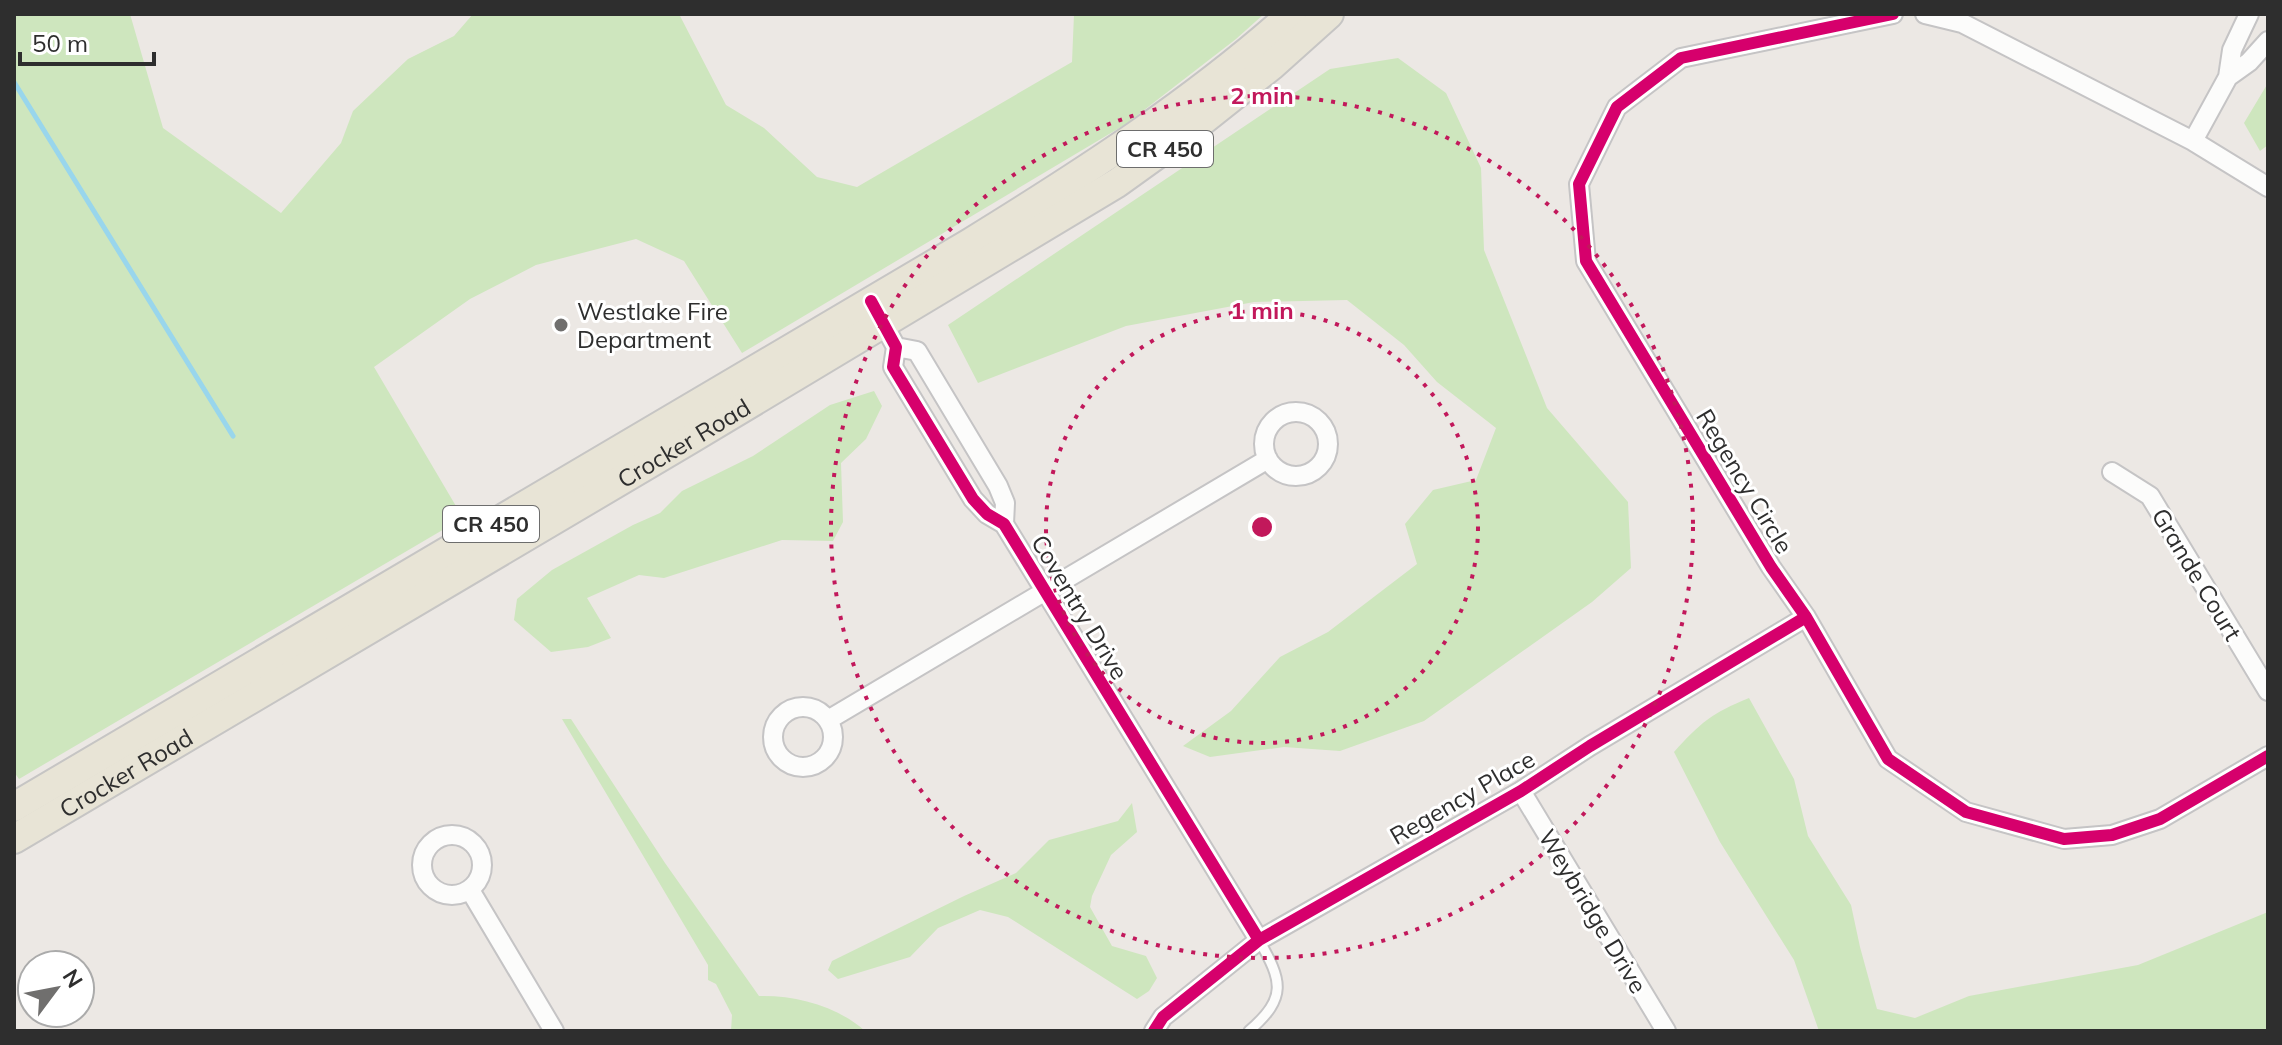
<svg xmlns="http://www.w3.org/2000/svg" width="2282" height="1045" viewBox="0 0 2282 1045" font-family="Mulish,sans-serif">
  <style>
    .green { fill: #cee6be }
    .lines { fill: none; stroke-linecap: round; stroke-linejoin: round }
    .stream { stroke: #99d6ec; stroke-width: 5 }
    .lane-casing { stroke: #c5c4c5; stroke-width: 13 }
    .street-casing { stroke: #c5c4c5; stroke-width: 22 }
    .primary-casing { stroke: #c6c5c4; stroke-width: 32 }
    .lane { stroke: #fcfcfb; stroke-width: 9 }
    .street { stroke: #fcfcfb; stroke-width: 18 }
    .primary { stroke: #e8e4d6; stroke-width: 28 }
    .cycleway-casing { stroke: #fff; stroke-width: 17 }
    .cycleway { stroke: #d6006c; stroke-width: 12 }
    .ring { fill: none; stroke: #c2185b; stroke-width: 4; stroke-dasharray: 4 8 }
    .poi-dot { fill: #706f6e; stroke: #fff; stroke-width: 3 }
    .labels { text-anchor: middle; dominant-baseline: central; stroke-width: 6; stroke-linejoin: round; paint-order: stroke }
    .shield { fill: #fff; stroke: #6d6d6d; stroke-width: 2 }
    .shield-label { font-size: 22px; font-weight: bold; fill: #2e2e2e }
    .poi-label { font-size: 24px; fill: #2e2e2e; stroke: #fff; text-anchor: start }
    .street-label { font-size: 24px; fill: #2e2e2e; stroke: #fff }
    .centre { fill: #c2185b; stroke: #fff; stroke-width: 4 }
    .ring-label { font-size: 24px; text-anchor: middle; font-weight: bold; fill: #c2185b; stroke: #fff; stroke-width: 6; stroke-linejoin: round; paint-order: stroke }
  </style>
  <rect width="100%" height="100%" fill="#ece8e4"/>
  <path class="green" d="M14 14H130L163 128 281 213 341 143 353 111 408 59 454 36 473 14H679L726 105 764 128 817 177 857 187 1072 62 1074 14H1264L1236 39 1126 124 742 353 684 261 636 239 536 265 470 299 374 367 463 518 19 779 14 772Z
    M1398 58 1446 93 1481 168 1484 250 1547 408 1628 502 1631 568 1592 602 1424 721 1340 751 1284 747 1210 757 1183 746 1231 711 1280 657 1328 632 1417 564 1405 524 1433 490 1476 480 1496 428 1437 382 1404 345 1347 300 1254 302 1126 326 978 383 948 325 1330 69Z
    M2268 83V145L2260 151 2244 123Z
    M874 391 882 406 866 439 841 463 843 522 833 541 782 540 664 578 639 575 587 598 611 638 588 647 551 652 514 620 517 599 552 570 633 525 660 513 682 491 753 456 830 405Z
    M1749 698 1794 779 1808 836 1851 905 1860 947 1877 1009 1915 1018 1969 996 2138 965 2268 912V1031H1819L1794 960 1720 842 1674 752C1700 723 1712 713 1749 698Z
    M562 719H571L665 863 759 996C796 995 837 1006 865 1031H731L732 1015 716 984 708 980V965Z
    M1132 803 1137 832 1111 855 1092 896 1090 907 1112 946 1146 956 1157 978 1149 991 1137 999 1008 917 980 910 938 928 910 957 838 979 828 970 832 961 964 896 1016 873 1049 840 1118 821Z"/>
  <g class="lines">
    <path class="stream" d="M14 82 233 436"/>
    <defs>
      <path id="lane" d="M1249 1031C1288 997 1282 981 1259 940"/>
      <path id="street" d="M1893 14 1681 58 1617 107 1579 184 1586 261 1771 567 1806 617 1888 759 1966 812 2064 839 2112 835 2160 819 2268 756
        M1925 14 1962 23 2193 141 2268 187
        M2228 77 2249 62 2268 41
        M2193 141 2228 77 2232 50 2249 14
        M879 316 896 347 893 367 973 499 987 514 1004 524 1259 940
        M896 347 917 351 998 486 1005 503 1004 524
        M1264 444a32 32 0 1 1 64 0a32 32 0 1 1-64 0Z
        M2112 472 2150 496 2268 691
        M773 737a30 30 0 1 1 60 0a30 30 0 1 1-60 0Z
        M828 720 1268 459
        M1521 791 1666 1031
        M422 865a30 30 0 1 1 60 0a30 30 0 1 1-60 0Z
        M470 890 554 1031
        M1154 1031 1163 1017 1259 940 1521 791 1590 746 1806 617"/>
      <g id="primary">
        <path d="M14 807 970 243C1082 174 1194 102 1292 14"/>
        <path id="s1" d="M14 839 689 440 1117 183 1188 132 1271 66 1329 14"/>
      </g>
    </defs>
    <use href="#lane" class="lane-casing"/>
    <use href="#street" class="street-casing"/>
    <use href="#primary" class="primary-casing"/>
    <use href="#lane" class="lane"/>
    <use href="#street" class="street"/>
    <use href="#primary" class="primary"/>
    <defs>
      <path id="cycleway" d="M1893 14 1681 58 1617 107 1579 184 1586 261 1771 567 1806 617 1888 759 1966 812 2064 839 2112 835 2160 819 2268 756
        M871 301 896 347 893 367 973 499 987 514 1004 524 1259 940
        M1154 1031 1163 1017 1259 940 1521 791 1590 746 1806 617"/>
    </defs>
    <use href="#cycleway" class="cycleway-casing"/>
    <use href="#cycleway" class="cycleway"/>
  </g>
  <g class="ring">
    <circle cx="1262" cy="527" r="216"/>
    <circle cx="1262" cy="527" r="431"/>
  </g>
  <circle class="poi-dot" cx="561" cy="325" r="8"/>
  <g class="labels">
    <g class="shield">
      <rect x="1117" y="131" width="96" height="36" rx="6"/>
      <rect x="443" y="506" width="96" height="36" rx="6"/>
    </g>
    <g class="shield-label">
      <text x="1165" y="149">CR 450</text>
      <text x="491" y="524">CR 450</text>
    </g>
    <g class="poi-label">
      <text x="577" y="311">Westlake Fire<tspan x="577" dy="28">Department</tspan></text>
    </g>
    <g class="street-label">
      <text stroke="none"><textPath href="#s1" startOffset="778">Crocker Road</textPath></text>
      <text transform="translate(1745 481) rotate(59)">Regency Circle</text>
      <text transform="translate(2197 574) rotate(59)">Grande Court</text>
      <text transform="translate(1080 607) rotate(59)">Coventry Drive</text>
      <text stroke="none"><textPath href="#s1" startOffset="130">Crocker Road</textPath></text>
      <text transform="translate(1462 797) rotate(-30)">Regency Place</text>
      <text transform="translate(1593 911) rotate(59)">Weybridge Drive</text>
    </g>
  </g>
  <circle cx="1262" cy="527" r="12" class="centre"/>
  <g class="ring-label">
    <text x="1262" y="104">2 min</text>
    <text x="1262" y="319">1 min</text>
  </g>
  <rect width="2282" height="1045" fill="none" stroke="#2e2e2e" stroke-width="32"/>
  <g transform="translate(56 989) rotate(58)"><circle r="38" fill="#ffffff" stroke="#ababab" stroke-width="2"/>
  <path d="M0-6L14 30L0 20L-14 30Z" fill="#706f6e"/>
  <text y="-12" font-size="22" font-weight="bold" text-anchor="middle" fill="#2e2e2e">N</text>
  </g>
  <path d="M20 52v12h134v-12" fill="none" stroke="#2e2e2e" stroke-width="4"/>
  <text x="32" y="52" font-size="24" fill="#2e2e2e" stroke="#ffffff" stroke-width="6" paint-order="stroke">50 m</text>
</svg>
